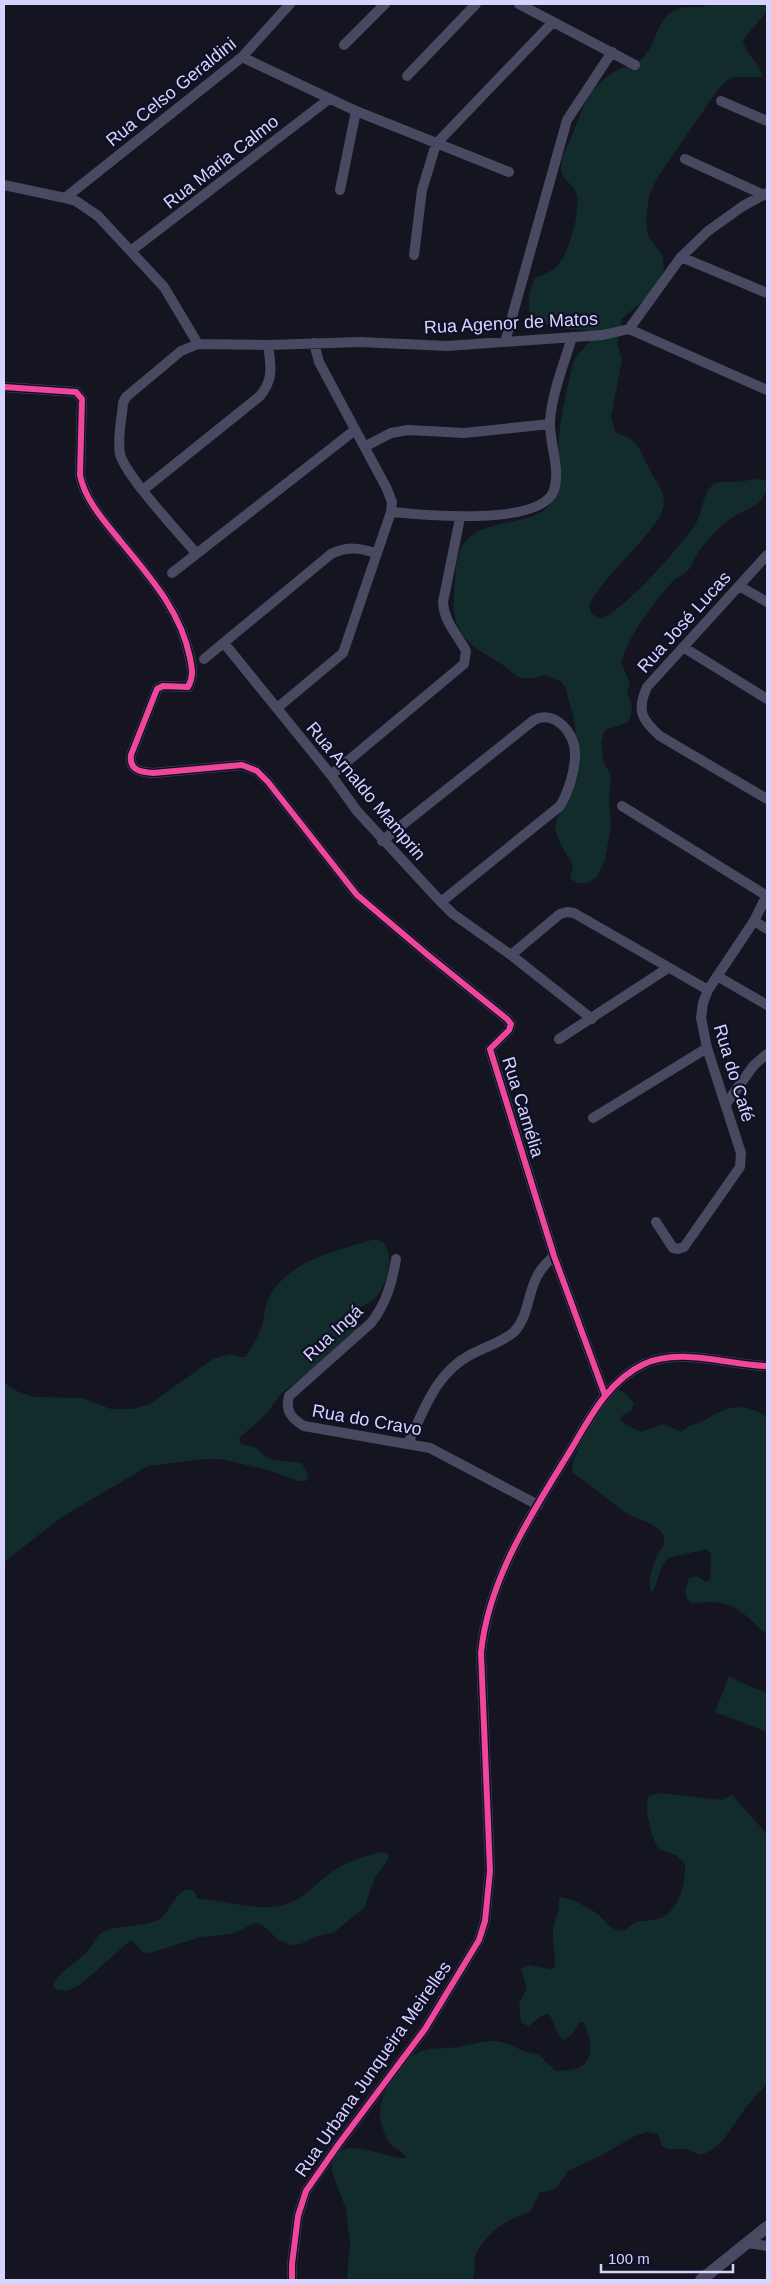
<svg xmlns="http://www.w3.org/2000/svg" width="771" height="2284" viewBox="0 0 771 2284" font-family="Arial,sans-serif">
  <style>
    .green { fill: #122c2b }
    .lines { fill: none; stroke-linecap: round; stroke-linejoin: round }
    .minor { stroke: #494a62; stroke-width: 10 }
    .tertiary { stroke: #494a62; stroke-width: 12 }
    .cycleway-casing { stroke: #110f26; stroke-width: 9 }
    .cycleway { stroke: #ed469a; stroke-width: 6 }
    .labels { text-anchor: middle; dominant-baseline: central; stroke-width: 4.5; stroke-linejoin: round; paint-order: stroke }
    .street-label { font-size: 18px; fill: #d5d4ff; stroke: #110f26 }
  </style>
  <rect width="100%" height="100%" fill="#151421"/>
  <path class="green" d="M710 4H767V11L743 40C746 56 760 62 762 77H734L726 81 719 88 657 178 649 197 646 222 648 236 662 255 664 269 651 295 621 319V331L617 343 622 359 611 418 616 433C641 441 638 448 650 470 655 480 663 489 664 501 666 527 602 574 589 606L592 614 600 619C621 614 681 546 695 525 702 514 703 491 714 484 719 481 725 482 729 482 741 483 757 476 767 481 767 509 745 506 728 521 716 530 705 542 697 554 694 558 693 564 690 568 686 574 677 577 672 582 652 604 630 634 621 662L630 684 627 693C633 705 634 712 627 723L605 730 601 742 604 764 610 773 611 779 609 801 611 826 605 859 597 877 587 883H577L570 878 573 866 560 843 555 829 557 818 570 790 576 758 575 723 566 690 562 682 544 675C515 685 518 673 495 660 466 643 451 630 454 595 455 582 455 569 458 557 468 511 536 533 554 499 563 482 557 465 558 447 560 420 566 391 573 364 576 351 588 348 592 337L590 333 585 330 566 329 534 321C525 306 529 293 535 278 542 275 553 271 558 265 569 253 580 212 577 196 574 179 555 183 563 156 565 149 569 143 572 136 583 109 586 90 612 73 623 66 637 66 645 55 657 42 656 22 673 11 685 4 699 10 710 4Z
    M375 1239 383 1242C385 1245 388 1249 388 1253 392 1266 384 1292 373 1300 362 1308 349 1311 338 1320L340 1321 357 1322 360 1324 357 1331 334 1352 281 1394 266 1414 239 1438 241 1444 255 1447 265 1456 273 1460 302 1463 308 1475 306 1481H299L268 1470 221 1459H205L148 1466 62 1517 4 1562V1383L19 1392 35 1397 82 1398 111 1409H133L150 1404 213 1359 230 1354 240 1357H245C252 1347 260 1334 263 1322 265 1315 264 1308 268 1300 286 1260 337 1251 375 1239Z
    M618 1390 624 1392 634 1403 631 1411 621 1416 620 1419 625 1424 641 1432 664 1424 681 1432C692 1423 696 1425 705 1420 727 1405 744 1402 767 1417V1635C740 1610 731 1597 692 1604 682 1597 686 1587 689 1578L697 1576 706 1582 710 1580 711 1555 707 1549 668 1558 662 1566 654 1589 651 1592C647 1581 653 1565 658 1554 660 1551 663 1548 664 1544 668 1524 635 1520 625 1512 607 1499 590 1485 572 1472 571 1453 603 1404 618 1390Z
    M729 1676 740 1682 767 1693V1732L715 1712Z
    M661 1793 721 1800 732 1795 767 1834V2083C760 2092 751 2100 744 2110 732 2127 722 2148 701 2155L685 2149H667L661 2145 660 2138 657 2134 646 2132 633 2137 604 2154 568 2171 557 2187 550 2191 540 2192 530 2212C508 2219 487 2231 476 2254 472 2262 477 2272 472 2280H347L350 2244 346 2209 332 2172C331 2127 385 2160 406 2158 404 2151 397 2150 392 2146 386 2140 383 2130 381 2122 375 2100 399 2061 419 2052 430 2047 446 2049 457 2047 470 2045 481 2041 495 2041 512 2042 520 2053 538 2054L555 2071C561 2070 568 2071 575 2069 596 2064 592 2036 583 2022H580L571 2035 564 2040C553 2031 556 2021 548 2014L541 2016 529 2026 521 2023 519 2004 527 1988 521 1969 528 1965 551 1969 555 1967C556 1955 553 1946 553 1935 552 1923 560 1915 559 1899L561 1897C572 1899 591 1908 599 1915 606 1921 608 1927 617 1930 625 1933 627 1927 634 1923 642 1920 653 1921 661 1918 681 1908 685 1883 685 1864L676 1855 658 1849C652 1836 643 1809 649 1796Z
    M383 1852 389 1854 388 1860 375 1877 364 1908 333 1933 316 1936 301 1944 292 1945 278 1940 267 1929 260 1924 255 1923 232 1934 201 1937 150 1953 142 1952 133 1941H130L80 1985 67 1991 55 1989 53 1985C61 1968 82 1961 93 1944 96 1939 98 1933 105 1931 122 1924 145 1928 161 1918 172 1909 177 1886 193 1890L198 1899C226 1900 262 1914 290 1903 306 1896 319 1881 333 1871 348 1861 366 1855 383 1852Z"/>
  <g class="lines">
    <path class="minor" d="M519 4 635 65
      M344 45 385 4
      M242 57 356 111 509 172
      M407 76 476 4
      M721 101 767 121
      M685 159 764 195
      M4 185 65 198 76 201 98 216 164 287 198 344
      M340 190 356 111
      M65 198 242 57 290 4
      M132 250 329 99
      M414 255 422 190 436 144 553 22
      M681 257 767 293
      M629 329 767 390
      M505 342 567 120 612 52
      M4 387 76 392 82 399 80 475C85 501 106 523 122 543 151 578 181 612 190 658 192 669 194 676 188 687L163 686 157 689 131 755C129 770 140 772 153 773L242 765 257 771 268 782 357 895 429 956 507 1019 511 1024 509 1030 490 1049 554 1256 605 1395
      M366 446 391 433 408 430 464 433 550 424
      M143 490 260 396C274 379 271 366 268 345
      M391 512C422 515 542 527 554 490 561 469 549 443 550 421 552 393 564 364 572 337
      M196 553C179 533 125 475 120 454 117 438 122 419 123 403L126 397 181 351 198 344 268 345 360 342 447 346 603 335 629 329 681 257 708 231 743 206 767 193
      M767 555 647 687C636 711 642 720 660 736L767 799
      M172 573 355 430
      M739 586 767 602
      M224 643 331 775 357 811 441 902 453 914 511 955 592 1019
      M683 647 767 699
      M204 659 331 554C348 546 359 548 376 553
      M277 708 343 653 391 512 392 502 387 489 319 362 314 343
      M331 775 464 664 466 651C457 634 444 622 443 602L460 518
      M622 806 767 896
      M382 841 534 720C555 709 576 734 575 755 575 771 568 793 560 806L441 902
      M754 921 767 929
      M511 955 560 914 567 912 574 913 708 990
      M717 976 767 1005
      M559 1039 668 968
      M726 1104 754 1065 767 1054
      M593 1118 707 1048
      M656 1222 673 1248 678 1249 684 1247 740 1167 741 1153 707 1048 701 1018 703 1003 708 990 754 921 767 895
      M396 1259C392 1283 386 1304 371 1323L289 1396C285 1411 291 1418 304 1426L430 1448 538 1505
      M408 1443C425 1409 435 1374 470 1355 484 1347 501 1343 514 1332 530 1315 527 1291 539 1273 543 1266 549 1261 554 1256
      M748 2243 767 2246
      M292 2280V2264L298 2216 306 2191 338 2145 425 2029 479 1940 485 1921 490 1871 481 1653C488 1581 530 1516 567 1456 588 1422 606 1382 644 1364 680 1347 728 1365 767 1366"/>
    <path class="tertiary" d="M701 2280 767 2227"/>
    <defs>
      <path id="cycleway" d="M4 387 76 392 82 399 80 475C85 501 106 523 122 543 151 578 181 612 190 658 192 669 194 676 188 687L163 686 157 689 131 755C129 770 140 772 153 773L242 765 257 771 268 782 357 895 429 956 507 1019 511 1024 509 1030 490 1049 554 1256 605 1395
        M292 2280V2264L298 2216 306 2191 338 2145 425 2029 479 1940 485 1921 490 1871 481 1653C488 1581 530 1516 567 1456 588 1422 606 1382 644 1364 680 1347 728 1365 767 1366"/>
    </defs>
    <use href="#cycleway" class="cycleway-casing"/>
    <use href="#cycleway" class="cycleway"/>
  </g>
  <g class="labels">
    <g class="street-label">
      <text transform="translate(171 92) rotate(-39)">Rua Celso Geraldini</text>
      <text transform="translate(221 162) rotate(-38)">Rua Maria Calmo</text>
      <text transform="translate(511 323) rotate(-3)">Rua Agenor de Matos</text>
      <text transform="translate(684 622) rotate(-48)">Rua José Lucas</text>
      <text transform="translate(366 791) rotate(50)">Rua Arnaldo Mamprin</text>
      <text transform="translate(734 1073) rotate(73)">Rua do Café</text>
      <text transform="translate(523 1107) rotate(73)">Rua Camélia</text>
      <text transform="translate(333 1333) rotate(-43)">Rua Ingá</text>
      <text transform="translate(367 1420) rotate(10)">Rua do Cravo</text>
      <text transform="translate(373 2069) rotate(-55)">Rua Urbana Junqueira Meirelles</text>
    </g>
  </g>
  <rect width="771" height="2284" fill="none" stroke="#d5d4ff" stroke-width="10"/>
  <path d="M601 2264v8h132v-8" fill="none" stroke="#d5d4ff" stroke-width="2.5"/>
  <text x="608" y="2264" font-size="15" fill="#d5d4ff" stroke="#110f26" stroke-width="4" paint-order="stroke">100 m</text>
</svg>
